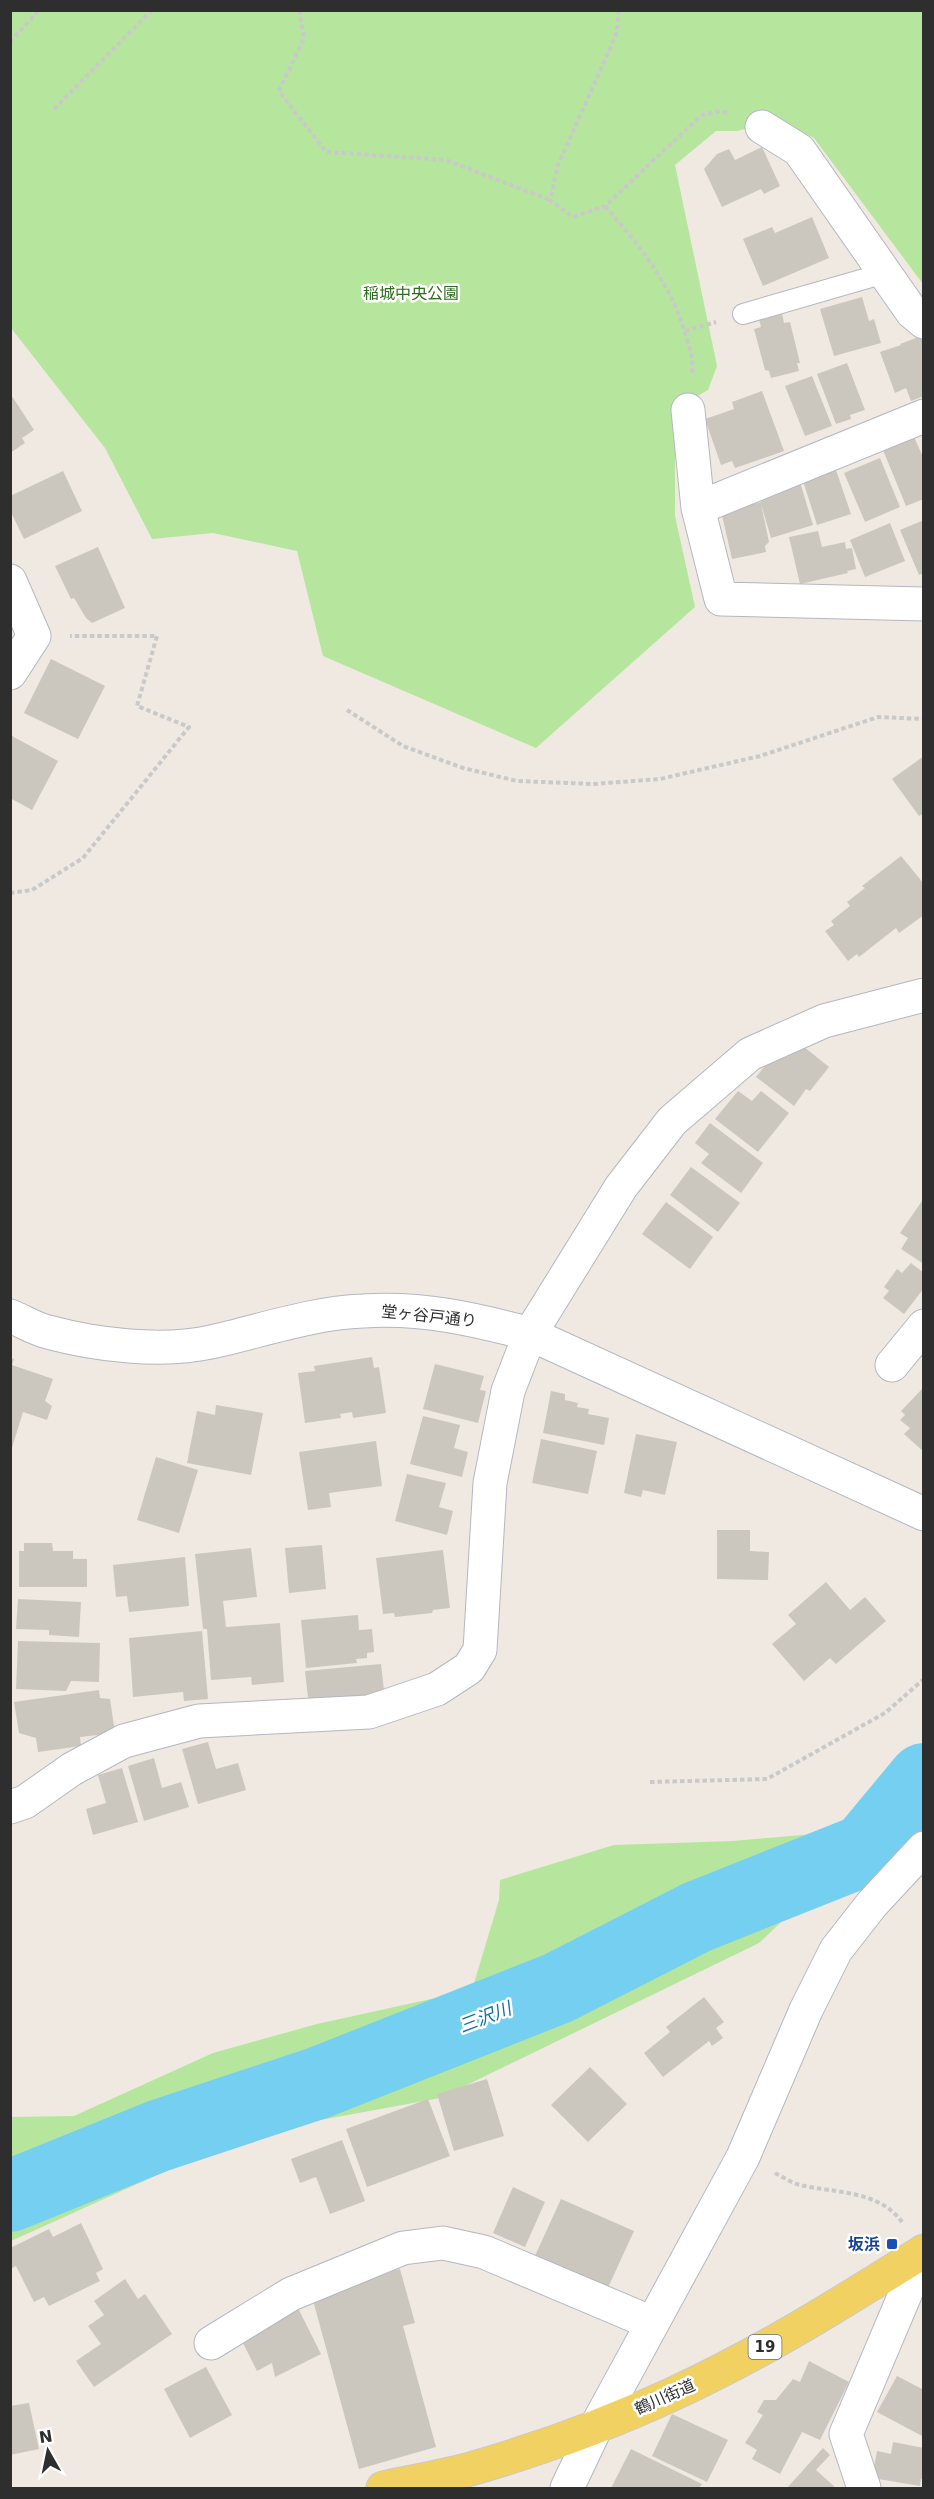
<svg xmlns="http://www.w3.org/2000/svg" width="934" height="2499" viewBox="0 0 934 2499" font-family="'DejaVu Sans','Noto Sans JP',sans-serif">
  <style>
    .green { fill: #b6e59e }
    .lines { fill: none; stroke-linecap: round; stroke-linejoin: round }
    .river { stroke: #75cff0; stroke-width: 72 }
    .building { fill: #cbc7bf }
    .service-casing { stroke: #b4b7c1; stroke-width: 22 }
    .minor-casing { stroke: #b4b7c1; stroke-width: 35 }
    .tertiary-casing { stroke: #b4b7c1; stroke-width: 35 }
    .primary-casing { stroke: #c9c9c9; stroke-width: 35 }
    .path { stroke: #c9c9c9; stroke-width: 4; stroke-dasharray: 4.5 3; stroke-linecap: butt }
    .service { stroke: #fff; stroke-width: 20 }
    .minor { stroke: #fff; stroke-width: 33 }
    .tertiary { stroke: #fff; stroke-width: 33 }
    .primary { stroke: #f2d163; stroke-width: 33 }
    .transit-dot { fill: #1a4fb4; stroke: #fff; stroke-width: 2 }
    .labels { text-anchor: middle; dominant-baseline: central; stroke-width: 5; stroke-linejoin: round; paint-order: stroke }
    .shield { fill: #fff; stroke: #6d6d6d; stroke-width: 1.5 }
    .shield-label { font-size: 15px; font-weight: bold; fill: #2e2e2e }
    .park-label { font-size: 16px; fill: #2c6e1b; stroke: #fff }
    .street-label { font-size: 16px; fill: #2e2e2e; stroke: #fff }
    .transit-label { font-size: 16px; font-weight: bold; fill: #164399; stroke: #fff; text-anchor: end }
    .water-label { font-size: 18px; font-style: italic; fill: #0d6fa3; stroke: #fff }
  </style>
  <rect width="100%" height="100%" fill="#efe9e1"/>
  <path class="green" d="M11 11H923V284L814 138 779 120 737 131H716L675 165 717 366 708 390 675 409V516L695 607 536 748 323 656 297 551 213 533 152 539 105 448 11 328Z
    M880 1828 759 1943 440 2098 250 2133 11 2241 10 2117 74 2116 213 2053 317 2024 472 1990 499 1900 500 1880 614 1845 733 1841Z"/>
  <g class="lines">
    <path class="river" d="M10 2196 158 2136 318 2083 558 1988 697 1917 865 1850 924 1779"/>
  </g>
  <path class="building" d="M762 147 780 186 764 194 761 189 722 207 704 169 717 154 729 149 735 160Z
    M812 217 829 258 763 286 743 239 772 227 775 233Z
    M862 297 869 321 874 319 881 343 834 356 820 309Z
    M782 313 784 323 790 322 800 363H797L799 371 771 378 769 371 765 370 754 329 761 327 759 319Z
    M924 335V396L911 401 906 388 895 393 880 352 901 345 900 344Z
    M847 363 865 410 850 415 851 419 836 424 817 374Z
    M812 376 832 426 805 436 785 386Z
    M762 391 784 451 735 468 732 461 721 465 705 419 734 409 732 402Z
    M10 393 34 430 22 438 25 443 10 453Z
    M914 437 924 459V499L906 506 883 450Z
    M880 458 900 507 865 522 844 473Z
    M836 470 851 514 817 525 803 481Z
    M63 471 82 511 24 539 10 510V496Z
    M800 482 813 525 771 538 761 504 769 542 765 546 766 552 732 559 721 511 761 502 758 494Z
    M924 520V573L919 575 900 530Z
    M890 523 905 561 865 577 850 540Z
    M818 531 822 547 845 542 846 549 852 548 856 569 847 571 848 573 800 584 789 537Z
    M98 547 125 608 92 623 86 618 74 598 71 599 55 566Z
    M51 659 105 686 78 739 24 713Z
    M12 736 58 761 32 810 10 798Z
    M924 756V813L919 816 892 779Z
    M901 856 924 884V915L899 933 896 928 859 957 857 954 848 961 825 931 834 925 831 921 850 906 847 902 865 888 862 886Z
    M798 1042 829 1067 810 1091 806 1089 794 1106 756 1077 772 1057 776 1061 782 1053 787 1057Z
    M738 1091 752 1101 761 1091 789 1113 758 1152 715 1119Z
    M710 1123 763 1163 741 1193 701 1163 709 1154 695 1143Z
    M691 1167 740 1203 718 1232 670 1195Z
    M924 1198V1264L901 1249 908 1238 900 1233Z
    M666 1202 713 1237 690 1269 642 1234Z
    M911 1263 924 1273V1288L904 1314 883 1298 889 1291 884 1287 897 1269 902 1273Z
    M372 1357 374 1368 379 1367 386 1413 353 1418 352 1412 340 1414 341 1418 305 1423 298 1373 315 1371 314 1366Z
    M10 1358 14 1359 12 1365 53 1379 45 1401 52 1406 47 1420 23 1412 11 1451Z
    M435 1364 484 1376 480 1390 486 1391 478 1423 423 1409Z
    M922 1389 924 1390V1452L904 1434 910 1428 900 1420 905 1415 901 1411Z
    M551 1391 565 1394V1400L578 1403 577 1407 589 1409 588 1414 609 1418 604 1445 543 1433Z
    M216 1405 263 1413 251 1475 187 1463 197 1411 215 1415Z
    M423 1416 460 1425 454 1448 468 1452 462 1477 410 1464Z
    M636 1434 677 1442 665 1495 643 1490 641 1497 624 1493Z
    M541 1439 597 1451 588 1494 532 1483Z
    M376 1441 382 1486 329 1493 331 1507 308 1510 299 1452Z
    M156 1457 198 1470 179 1533 137 1520Z
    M407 1474 446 1483 439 1507 453 1511 447 1535 395 1521Z
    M717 1530H750V1551L769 1552 768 1580 717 1579Z
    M24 1543H52L53 1551H73V1559H87V1587H19V1551H24Z
    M322 1545 326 1589 289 1593 285 1548Z
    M251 1548 257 1597 223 1601 226 1627 280 1623 284 1682 252 1685 251 1677 211 1680 207 1629H203L195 1554Z
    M443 1550 450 1608 433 1610 432 1613 395 1617 394 1613 383 1614 376 1558Z
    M185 1557 189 1606 129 1612 127 1596 116 1597 113 1565Z
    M826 1582 850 1610 865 1597 886 1621 836 1664 830 1658 804 1681 772 1644 796 1624 788 1615Z
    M18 1599 81 1602 79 1637 49 1635V1630L16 1629Z
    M358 1615 359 1630 372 1629 374 1652 367 1653V1658L356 1659 357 1663 306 1668 301 1620Z
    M202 1631 208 1699 184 1701 183 1692 133 1697 129 1638Z
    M18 1641 100 1643 99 1682 71 1681 66 1691 16 1689Z
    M381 1664 385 1700 309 1706 305 1671Z
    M99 1690 100 1698 110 1699 115 1733 80 1737 81 1746 38 1752 36 1738 19 1733 14 1702Z
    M208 1742 216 1769 238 1763 246 1790 198 1804 182 1749Z
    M154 1758 162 1788 181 1782 189 1807 144 1821 128 1766Z
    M122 1768 138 1822 93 1835 86 1809 106 1803 98 1775Z
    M704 1997 724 2022 716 2028 723 2038 712 2046 709 2041 663 2077 644 2053 670 2032 666 2027Z
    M590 2067 627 2104 588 2142 551 2105Z
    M487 2079 504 2136 454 2151 437 2094Z
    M428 2099 450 2156 367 2187 346 2129Z
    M342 2140 365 2201 330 2214 316 2177 300 2183 291 2159Z
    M513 2187 545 2202 525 2247 493 2233Z
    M561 2199 634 2231 606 2292 533 2260Z
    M81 2223 103 2269 96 2273 100 2281 49 2306 44 2297 34 2302 16 2266 10 2269V2248L49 2229 53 2237Z
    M400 2269 415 2323 403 2326 436 2447 359 2469 311 2293Z
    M125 2279 138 2299 145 2294 172 2334 94 2387 76 2361 101 2344 88 2326 104 2315 94 2301Z
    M298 2308 321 2354 275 2377 272 2363 257 2371 240 2337Z
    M809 2361 849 2382 820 2440 802 2432 780 2474 752 2459 757 2450 745 2443 763 2415 757 2412 764 2400H776L793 2379 800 2382Z
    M206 2367 232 2415 190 2438 164 2389Z
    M897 2376 924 2390V2437L877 2412Z
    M29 2403 39 2449 10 2455V2406Z
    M672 2414 728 2440 707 2482 652 2456Z
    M893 2442 924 2448V2479H921L920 2486 872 2478 877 2451 891 2454Z
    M823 2448 830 2455 816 2470 836 2488H787Z
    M631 2449 702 2484 699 2488H611Z"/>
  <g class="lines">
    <defs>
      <path id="service" d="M743 314 885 273"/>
      <path id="minor" d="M762 127 799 150 912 312 924 322
        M688 410 698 508 721 599 924 604
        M698 508 924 416
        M10 581 34 636 10 673
        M892 1365 924 1326
        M10 1807 25 1802 72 1769 124 1741 199 1721 369 1712 437 1689 469 1668 480 1650 490 1483 508 1391 530 1334 621 1187 672 1121 750 1054 824 1021 924 995
        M211 2343 291 2294 403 2248 443 2243 484 2252 652 2323
        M597 2425 743 2157 806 2010 836 1950 872 1904 924 1848
        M864 2488 846 2434 923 2252"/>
      <path id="tertiary" d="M10 1316C23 1321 35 1329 48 1332 96 1345 162 1353 211 1342 261 1331 311 1313 363 1311 421 1307 474 1319 530 1334L924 1514
        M567 2488 597 2425"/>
      <path id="primary" d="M383 2488C411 2482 439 2477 467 2470 537 2450 609 2424 675 2393 762 2353 843 2302 924 2251"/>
    </defs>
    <use href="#service" class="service-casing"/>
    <use href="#minor" class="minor-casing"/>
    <use href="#tertiary" class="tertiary-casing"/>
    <use href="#primary" class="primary-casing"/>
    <path class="path" d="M299 10 304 38 279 91 326 152 446 160 550 200
      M619 10 616 35 558 165 550 200 573 217 605 206 702 115 720 111 728 113
      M10 42 39 10
      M54 109 152 10
      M605 206C641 248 671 283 686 337 690 349 694 360 692 373
      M685 331 716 322
      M347 710 403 746 463 768 517 781 593 784 660 779 760 756 878 717 924 719
      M10 893 32 890 83 858 189 727 137 706 157 636H70
      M650 1782 767 1779 885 1713 924 1679
      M775 2173C783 2177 791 2183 800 2185 834 2193 879 2190 902 2222"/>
    <use href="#service" class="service"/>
    <use href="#minor" class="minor"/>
    <use href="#tertiary" class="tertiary"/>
    <use href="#primary" class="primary"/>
  </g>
  <rect class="transit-dot" x="886" y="2238" width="12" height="12" rx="3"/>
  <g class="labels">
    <rect class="shield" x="748.5" y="2335" width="33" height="24" rx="4.5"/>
    <g class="shield-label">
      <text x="765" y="2347">19</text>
    </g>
    <g class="park-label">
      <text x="411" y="293">稲城中央公園</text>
    </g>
    <g class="street-label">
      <text transform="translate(429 1316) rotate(6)">堂ヶ谷戸通り</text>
      <text transform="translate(665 2397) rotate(-24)">鶴川街道</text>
    </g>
    <g class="transit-label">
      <text x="880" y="2244">坂浜</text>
    </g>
    <g class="water-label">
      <text transform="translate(485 2017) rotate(-21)">三沢川</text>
    </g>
  </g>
  <rect width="934" height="2499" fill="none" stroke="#2e2e2e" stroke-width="24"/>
  <g transform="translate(48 2451) rotate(351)" stroke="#ffffff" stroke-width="4.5" paint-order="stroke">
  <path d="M0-4.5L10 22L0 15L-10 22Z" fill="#2e2e2e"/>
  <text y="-9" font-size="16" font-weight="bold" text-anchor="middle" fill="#2e2e2e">N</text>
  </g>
</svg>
